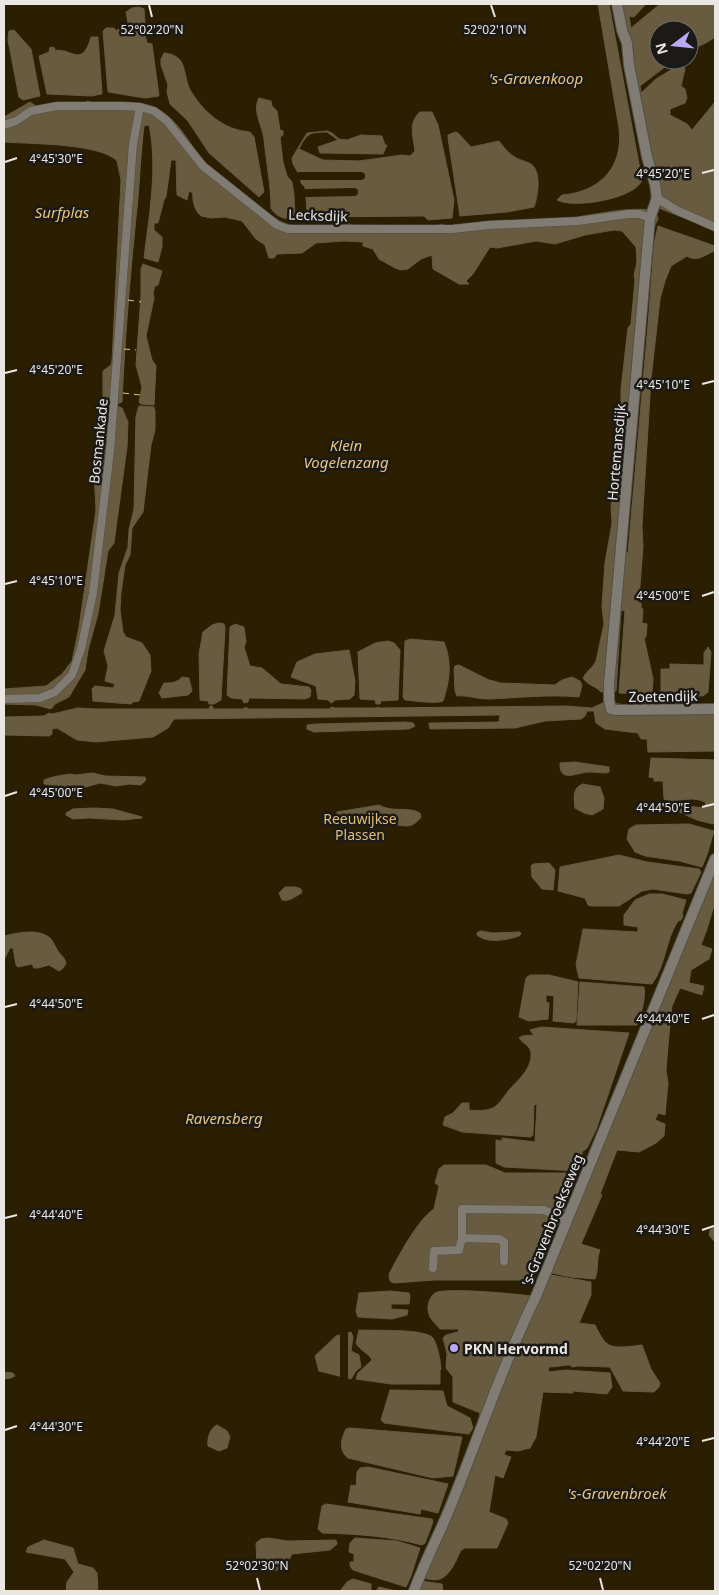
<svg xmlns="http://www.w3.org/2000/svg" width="719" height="1595" viewBox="0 0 719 1595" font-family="'Noto Sans',sans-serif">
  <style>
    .green { fill: #695b3f; fill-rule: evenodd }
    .water { fill: #2c1e00; stroke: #655a44; fill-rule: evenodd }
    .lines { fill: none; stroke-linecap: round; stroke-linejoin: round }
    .stream { stroke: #655a44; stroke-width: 2 }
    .canal { stroke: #2c1e00; stroke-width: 8 }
    .ferry { stroke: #e7c480; stroke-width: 1; stroke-dasharray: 6 5; stroke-linecap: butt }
    .street-casing { stroke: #524f49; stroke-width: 9 }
    .secondary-casing { stroke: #524f49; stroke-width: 12 }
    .street { stroke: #807c74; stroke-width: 8 }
    .secondary { stroke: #807c74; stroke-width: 10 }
    .ticks { fill: none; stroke: #eae7e3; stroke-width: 2 }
    .poi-dot { fill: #baaaf6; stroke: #1b1a17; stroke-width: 2 }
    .labels { text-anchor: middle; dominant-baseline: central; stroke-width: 5; stroke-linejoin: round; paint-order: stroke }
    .street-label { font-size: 14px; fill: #eae7e3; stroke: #1b1a17 }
    .park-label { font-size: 14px; fill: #dfbd78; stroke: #1b1a17 }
    .poi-label { font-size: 14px; font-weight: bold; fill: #eae7e3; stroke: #1b1a17; text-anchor: start }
    .water-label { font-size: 15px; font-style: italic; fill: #e7c480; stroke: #1b1a17 }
    .ticks-label { font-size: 12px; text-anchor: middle; fill: #eae7e3; stroke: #1b1a17; stroke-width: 5; stroke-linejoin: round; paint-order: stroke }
  </style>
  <rect width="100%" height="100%" fill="#35322b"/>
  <path class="green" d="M4 4H715V1591H4ZM659 30H689V60H659Z"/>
  <path class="water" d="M4 4H598C605 45 612 87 619 128 624 167 600 192 562 195L557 200C573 209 635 199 642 180L609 4H615L651 184V205L715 230V246L658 226 654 244 648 325 628 553 625 552 652 240 655 225 658 219 656 211C631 205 590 216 564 219 525 222 485 224 445 226L442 224 436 226 351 225 350 224 346 223 344 225C326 225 304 229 287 224 273 221 209 170 200 157 186 138 174 114 151 106 132 99 113 107 94 103 92 103 90 101 87 101L85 103H64L36 106 30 102 4 117ZM139 7 144 9 145 23 143 27 147 43 152 44 159 96 145 98 108 92 103 31 106 28H114L116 31 120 28H125L128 23 126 12 132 8ZM14 30 31 49 40 96 23 100 19 97 8 40 9 31ZM91 37H98L102 94 91 96 47 94 39 56 49 52 50 47 55 48 54 51C70 46 82 70 91 37ZM164 53C170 53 177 56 181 61 185 68 186 80 189 88 202 111 223 130 250 132L254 137 264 192 259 197 209 153 188 121 170 104 167 92 168 85 161 65V59ZM259 98 271 101 272 106 277 111 280 130 283 131V135L280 137 283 162 287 176 292 182 294 195 295 218C285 220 276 217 271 208 271 185 266 162 264 139 262 125 252 111 259 98ZM420 112H432L438 125 454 200 452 218 428 220 424 216 309 217 307 210 305 187 301 183 300 176 293 164 292 158 307 133 327 131 332 133 339 139 347 140 361 135 382 136 385 145H387L383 154 320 153 318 147 338 140 327 132C310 132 307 133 299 149L323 160 359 161 402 155 410 156 415 151C413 136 408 123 420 112ZM455 132 458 133 471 147 499 141C503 146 507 152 513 156 518 160 526 161 531 164 542 172 538 196 534 207L507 212 460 216 448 138V135Z
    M646 4H660L631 28 629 16 634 17Z
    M715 37V102L692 130 687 124 670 115V109L685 103 687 98 685 89 681 86 685 69 682 63 656 79 641 93 640 86 674 60H689V51C698 46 706 44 715 37Z
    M149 125C158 167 149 216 144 258L158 262 162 247V237L154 230V223H158L164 200 166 197 171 160H176L177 195 187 200 189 191 193 193C192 201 195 211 201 216L211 218 225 217 242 221 256 239 265 245 269 258H274L277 254 302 253 316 243 344 241 363 242V246L373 249 379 259 395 268 401 270 408 269 421 259 432 255 433 269 459 284H469L466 281 473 274 490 247 497 248 536 241 555 244 585 235 614 230 622 231 636 247 637 262 634 275 635 280 631 324 628 328 621 389V406L611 506 612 523 605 563 602 606 604 624 596 661C593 668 586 671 583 678 587 685 596 686 601 692L616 691 621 610 625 611 619 693 652 694 653 679 644 638 646 637 647 624 642 623 643 609 641 608V601L639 599 643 547 642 526 651 379 660 299 665 281 671 266 687 256C697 263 706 254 715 251V705H682L681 701H677L676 705 632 706 605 702 592 708 566 706 379 708V707L376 708H335L331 707 330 709H248L246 707 243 709H214L212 706H210L209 709H96L78 708 52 714 49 713 44 716 4 717V704L36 705 51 709 55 704 69 697 85 670 88 650 98 614 108 551 114 543 127 447 128 422 122 408 117 406V404L122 402C125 334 131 266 138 198 140 174 141 150 144 126ZM143 264 162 271 158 285 155 286 153 293 154 298 146 336 152 360 156 366 154 405 141 404 139 402 142 387 136 365 141 295V269ZM139 406 154 407 155 411V430L151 445 143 512 132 528 130 555 125 565 121 593 120 610 123 632 126 637 142 643 150 655 151 671 139 701 133 702 131 704 93 701 92 689 95 686 113 688 115 684 105 681 108 666 104 651 115 615 119 573 128 547 129 530 134 509 136 416ZM219 623 224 624 225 628 221 700 214 704H209L208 701 200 700 199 654 203 632 212 625ZM235 624 244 627 246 642 244 647 250 666 262 668 281 684 309 687 311 690 310 697 305 699 249 698 248 702 244 703 242 699 231 698 227 695 230 627ZM410 639 444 642C452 662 450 681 443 701 437 704 415 701 405 700L403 697 405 641ZM388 641 394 643 400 650 398 700 381 701 380 704H376L375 700 360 699 358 652 375 643ZM708 647 711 652 708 692 703 696 682 695 681 697H677L676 695 662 694 661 692V669H670V664L704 665V653ZM349 650 355 681 354 695 350 699 335 700 333 702 331 703 328 700 318 699 316 686 291 677 297 662 315 654ZM459 665 489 680 501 683 555 685 562 680 572 677 580 681 582 685 579 697C549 694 518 698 488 699 477 699 467 695 457 696L455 691 454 669 455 666ZM182 677 189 678 192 691 188 695 162 698 159 693 164 683C171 683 177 683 182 677Z
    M4 142C30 144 100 143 117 161L121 180 112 361 111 365 103 371V396L101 401 105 409V419L94 472 96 510 79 627 72 661 62 674 46 686 4 689Z
    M587 711H594L596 723 605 729 638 733 641 739H647L648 752 715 751V760L651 758 649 777 654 778V781H663L664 799C679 805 687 794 705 802L706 806 704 808 688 806 675 810 697 820 713 824 715 823V851L666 972 663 973 661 976 662 979 569 1204 566 1208C562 1200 567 1184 566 1173H505L486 1165H444L439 1169 435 1183 439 1186 434 1209C418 1219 398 1257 389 1274L390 1281 394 1283 435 1280H525L530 1277 548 1237 557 1224 561 1226 531 1296C516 1294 445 1287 435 1293 428 1298 426 1309 430 1317 432 1321 437 1325 440 1329H459L458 1332 446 1335 443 1338 447 1354 446 1368 453 1377V1402L480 1413 477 1427 410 1591H396L379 1587 376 1591H371V1584L353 1579 347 1582 340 1591H98L97 1573 93 1568 78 1564 73 1548 44 1540 28 1547 26 1552 65 1559 74 1572 67 1582 66 1591H4V1379L11 1378 15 1376 13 1373 4 1372V960L10 948H13L16 965 18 967 32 964 34 968H38L49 965 59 971 62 969 66 964C65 957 62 957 58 951 55 947 54 942 50 938 38 928 17 933 4 936V735L49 736 52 734V729L57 728 77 740 96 742 153 737 168 728 174 719 500 715 499 722 432 723H429L430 729 515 728 545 721 581 719 585 716ZM405 722 413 723 415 726 409 729 314 732 307 729V725L316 724ZM575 762 609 767V772L606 773C601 773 595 772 589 772 578 772 559 784 560 763ZM93 773 105 776 145 777 146 780 141 785 130 784 116 786 100 783 82 788 49 785 44 784V780C50 777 63 775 70 774L75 775ZM583 784 600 787 604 798 603 809 592 815 584 813 575 808C574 797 572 788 583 784ZM379 805C392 813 408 806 420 813L421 817C419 820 416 823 412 825 404 828 393 823 385 823 371 822 345 827 336 816L337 812ZM93 808 113 809 142 817V818L123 820 89 818 73 819 66 815V813L73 809ZM689 824 714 831 707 855 702 867 679 861 645 856 635 852 627 839 629 829 636 825ZM619 855 647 862 699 869 701 872 691 893 687 894 653 889 642 891 619 906H591L588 905 585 898 558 891 560 867ZM549 863 555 870 553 890 542 889 532 877 531 866 533 864ZM285 887H296L301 889 302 893C295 896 290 902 282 900L279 893ZM649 894H662L686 900 682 914 683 916 681 920 678 921C665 941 666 965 652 984L579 978 576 965 583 929 638 932V927L624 925V915L635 900ZM480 931 493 933 520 932 521 934 519 936C507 940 488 944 477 935V933ZM530 975H549L578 982 576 1021 574 1023 553 1021 554 996 546 995V1002L549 1003 548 1019 529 1021 519 1017 526 978ZM580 982 644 987C646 1001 641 1013 637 1025H577ZM541 1027 629 1033 596 1130 587 1148 582 1152V1157L577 1171 504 1167 496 1163V1140L502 1141V1138L535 1142 537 1104 534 1105 533 1135 531 1137 462 1132 443 1125 445 1117 453 1113 462 1103H469V1110C477 1111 486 1111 493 1108 500 1104 504 1096 509 1090 518 1080 532 1069 531 1053 530 1045 523 1044 519 1038L522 1036 534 1035 530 1030ZM390 1291 409 1293 410 1296 409 1304H391V1309L408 1310 407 1315 392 1319 358 1317 356 1311 359 1293ZM359 1330C374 1331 424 1328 433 1338 437 1343 441 1363 441 1369L440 1370V1384H391L356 1379 358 1373 372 1360C369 1353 360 1351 356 1343ZM351 1332 353 1337 351 1351 359 1355 361 1367 356 1371 351 1379 319 1371 315 1356 336 1336ZM390 1390 443 1391 447 1406 470 1418 473 1428 469 1434 384 1423 381 1420ZM217 1425 227 1431 230 1437 227 1448 219 1451 208 1446C207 1438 210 1428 217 1425ZM350 1428 462 1437 453 1476 433 1478 348 1458C338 1450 341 1439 346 1429ZM368 1467 448 1484 438 1513 421 1509 420 1514 348 1502 351 1485 356 1486 357 1472 360 1468ZM326 1504 432 1519 433 1522 425 1543 422 1545C389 1536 356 1534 322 1533L318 1529 322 1506ZM268 1538 288 1541 336 1540 337 1544 330 1550 292 1554 285 1567 271 1572 257 1568 256 1543 261 1539ZM355 1538 397 1541 420 1548 411 1576 406 1587 353 1570 350 1566V1562H354V1554L349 1552 350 1543Z
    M715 908V1227L710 1230 709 1235 715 1242V1591H443L442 1584 421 1581 423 1578C429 1579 435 1581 440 1579 450 1576 457 1559 461 1550L465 1548H497L508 1523 506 1519 489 1512 495 1475 503 1478 511 1457 504 1455 506 1450 518 1451 530 1448 536 1437 543 1392 573 1393V1391L607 1394 612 1387 610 1373 566 1370 548 1372 549 1367C556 1367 563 1365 570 1365L572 1367 578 1366 610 1367 623 1391 654 1392 659 1387 660 1383 651 1369 642 1345C632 1346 614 1350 606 1343 602 1339 598 1331 595 1325L579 1323 591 1295V1282L551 1275 552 1273 571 1277 595 1279C599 1269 596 1260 600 1250L581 1244 602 1195 600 1194 617 1150 639 1152 656 1143 664 1136 665 1124 655 1120 658 1113 665 1115 668 1083 666 1070 669 1035 672 1006 680 988 702 995 704 986 689 983 691 970 709 959 712 949 701 945 707 929 713 909Z"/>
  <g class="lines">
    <path class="stream" d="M78 110 130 111
      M53 111 68 110
      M14 128 34 115 41 113
      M454 234 490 229 589 223"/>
    <path class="canal" d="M300 176H361
      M307 193 354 192
      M344 1334V1378"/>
    <path class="ferry" d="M128 300 141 302
      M124 349 136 350
      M123 393 140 395"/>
    <defs>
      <path id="street" d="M4 125 16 121 31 111 57 106H123L140 107 154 111 167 121 203 166 277 225 288 229H452L489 225 578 221 628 214H640L650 218
        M657 198 676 210 715 227
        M4 699 40 698 55 692 72 675 81 649 93 593 110 451 133 144 140 107
        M462 1238 499 1239 504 1242V1261
        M433 1268 434 1251 459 1250 462 1238V1209L544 1210 567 1220"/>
      <path id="secondary" d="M617 4 622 30 627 43 629 65 647 157 655 184 657 198 650 218 609 684V700L611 709 616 710 715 709
        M414 1591C425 1561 440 1533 452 1503 480 1433 504 1362 537 1294L715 859"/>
    </defs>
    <use href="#street" class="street-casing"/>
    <use href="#secondary" class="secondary-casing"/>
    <use href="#street" class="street"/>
    <use href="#secondary" class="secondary"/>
  </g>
  <path class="ticks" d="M149 5 152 17M491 5 495 17M5 162 17 158M702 173 714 170M5 373 17 370M702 384 714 381M5 584 17 581M702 596 714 592M5 796 17 792M702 807 714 804M5 1007 17 1004M702 1019 714 1015M5 1218 17 1215M702 1230 714 1226M5 1430 17 1426M702 1441 714 1438M257 1578 260 1590M600 1578 603 1590"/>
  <circle class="poi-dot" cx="454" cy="1348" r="5"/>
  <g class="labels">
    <g class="street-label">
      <text transform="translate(318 215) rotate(2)">Lecksdijk</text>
      <text transform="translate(98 441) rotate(-84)">Bosmankade</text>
      <text transform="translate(616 452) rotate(-85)">Hortemansdijk</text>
      <text transform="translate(663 696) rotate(-1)">Zoetendijk</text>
      <text transform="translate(552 1220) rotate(-68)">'s-Gravenbroekseweg</text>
    </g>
    <g class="park-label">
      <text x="360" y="818">Reeuwijkse<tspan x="360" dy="16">Plassen</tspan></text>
    </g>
    <g class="poi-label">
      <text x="464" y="1348">PKN Hervormd</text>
    </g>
    <g class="water-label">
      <text x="536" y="78">'s-Gravenkoop</text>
      <text x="62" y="212">Surfplas</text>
      <text x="346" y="445">Klein<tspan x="346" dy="17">Vogelenzang</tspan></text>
      <text x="224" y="1118">Ravensberg</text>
      <text x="617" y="1493">'s-Gravenbroek</text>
    </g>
  </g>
  <g class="ticks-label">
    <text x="152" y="34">52°02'20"N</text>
    <text x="495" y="34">52°02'10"N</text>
    <text x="56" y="163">4°45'30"E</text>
    <text x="663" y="178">4°45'20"E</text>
    <text x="56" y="374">4°45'20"E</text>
    <text x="663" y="389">4°45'10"E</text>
    <text x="56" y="585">4°45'10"E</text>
    <text x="663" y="600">4°45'00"E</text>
    <text x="56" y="797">4°45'00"E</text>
    <text x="663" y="812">4°44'50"E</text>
    <text x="56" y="1008">4°44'50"E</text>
    <text x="663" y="1023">4°44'40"E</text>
    <text x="56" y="1219">4°44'40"E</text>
    <text x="663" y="1234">4°44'30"E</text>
    <text x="56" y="1431">4°44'30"E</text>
    <text x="663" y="1446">4°44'20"E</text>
    <text x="257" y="1570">52°02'30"N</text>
    <text x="600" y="1570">52°02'20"N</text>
  </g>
  <rect width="719" height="1595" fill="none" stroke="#eae7e3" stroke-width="10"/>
  <g transform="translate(674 45) rotate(254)"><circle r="24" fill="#1b1a17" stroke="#6e6c69"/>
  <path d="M0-4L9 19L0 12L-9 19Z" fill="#baaaf6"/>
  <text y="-8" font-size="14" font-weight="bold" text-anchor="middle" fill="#eae7e3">N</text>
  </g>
</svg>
